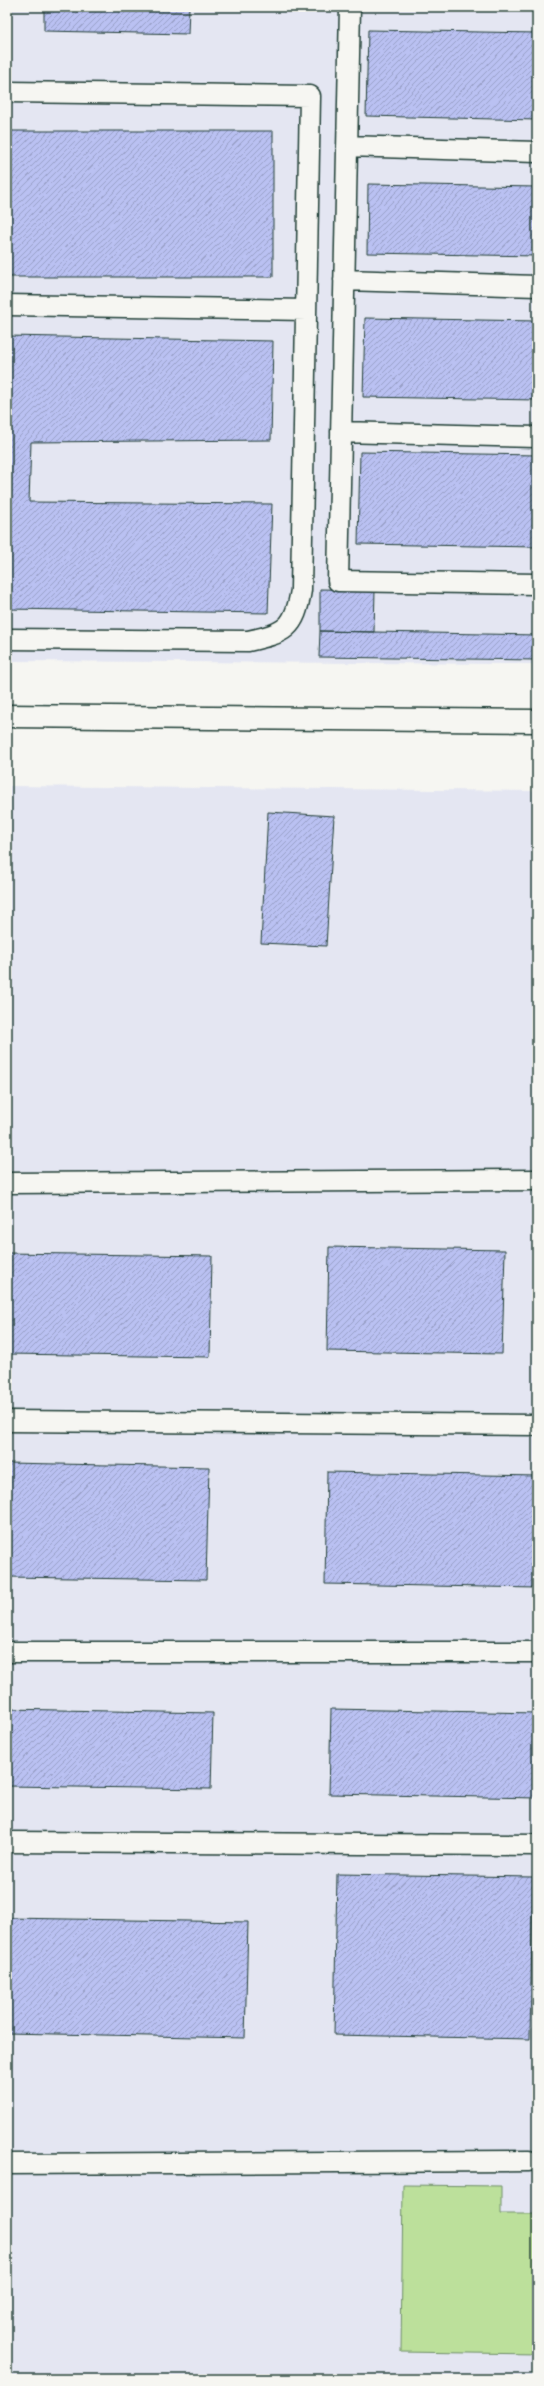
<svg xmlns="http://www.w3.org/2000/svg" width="544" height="2386" viewBox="0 0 544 2386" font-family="Itim,sans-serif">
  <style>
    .built { fill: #e4e6f2 }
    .green { fill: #bce09b; stroke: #6e8e68 }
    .building { fill: url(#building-hatch); stroke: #1f3d34 }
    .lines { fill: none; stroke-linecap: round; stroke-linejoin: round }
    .service-casing { stroke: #1f3d34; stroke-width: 23 }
    .tertiary-casing { stroke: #1f3d34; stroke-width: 25 }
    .service { stroke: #f6f6f2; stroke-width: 20 }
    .tertiary { stroke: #f6f6f2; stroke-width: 22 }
  </style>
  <defs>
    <pattern id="building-hatch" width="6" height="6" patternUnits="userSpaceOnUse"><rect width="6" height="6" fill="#bac1f2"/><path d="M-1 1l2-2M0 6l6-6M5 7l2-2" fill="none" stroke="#979ec5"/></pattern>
  </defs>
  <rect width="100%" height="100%" fill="#f6f6f2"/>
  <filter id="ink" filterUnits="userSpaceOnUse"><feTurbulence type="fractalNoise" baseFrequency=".025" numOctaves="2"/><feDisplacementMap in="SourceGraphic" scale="8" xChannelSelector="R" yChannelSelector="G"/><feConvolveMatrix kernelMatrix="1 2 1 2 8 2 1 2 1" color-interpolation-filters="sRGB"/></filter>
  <g filter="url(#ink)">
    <path class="built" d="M7 7H537V664L7 661Z
      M7 786 537 791V2379H7Z"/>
    <path class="green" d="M403 2185 501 2186V2214H537V2354L401 2352Z"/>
    <path class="building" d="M44 7H189L188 34 44 31Z
      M368 30 537 33V120L366 116Z
      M7 131H273V277H7Z
      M368 184 537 187V256L367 253Z
      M365 318 537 321V400L363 397Z
      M7 336 273 341 271 440 31 442 29 502 272 504 268 613 7 609Z
      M360 452 537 455V547L358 544Z
      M320 589 375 590 374 632 320 631Z
      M320 631 537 635V660L319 657Z
      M268 812 334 816 326 946 261 943Z
      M329 1247 505 1250 502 1354 327 1351Z
      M7 1253 212 1256 210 1357 7 1354Z
      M7 1463 209 1467 206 1580 7 1577Z
      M327 1472 537 1476V1588L325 1584Z
      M7 1709 213 1713 211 1789 7 1786Z
      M331 1709 537 1713V1798L329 1794Z
      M337 1874 533 1877 530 2039 334 2035Z
      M7 1918 248 1922 245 2038 7 2033Z"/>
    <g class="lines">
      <defs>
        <path id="service" d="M350 7 338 581 537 584
          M7 92 310 96 301 590C295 629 285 633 248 641L7 639
          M347 146 537 152
          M344 280 537 286
          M7 305 306 310
          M341 432 537 437
          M7 1183 537 1180
          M7 1421 537 1425
          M7 1652H537
          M7 1842 537 1845
          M7 2164 529 2161"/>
        <path id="tertiary" d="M7 716 537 721"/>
      </defs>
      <use href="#service" class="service-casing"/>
      <use href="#tertiary" class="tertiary-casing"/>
      <use href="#service" class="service"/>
      <use href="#tertiary" class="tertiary"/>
    </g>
  </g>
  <rect width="544" height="2386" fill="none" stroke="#f6f6f2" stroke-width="24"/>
  <rect x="12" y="12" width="520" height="2362" fill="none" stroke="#1f3d34" stroke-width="1.5" filter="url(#ink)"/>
</svg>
